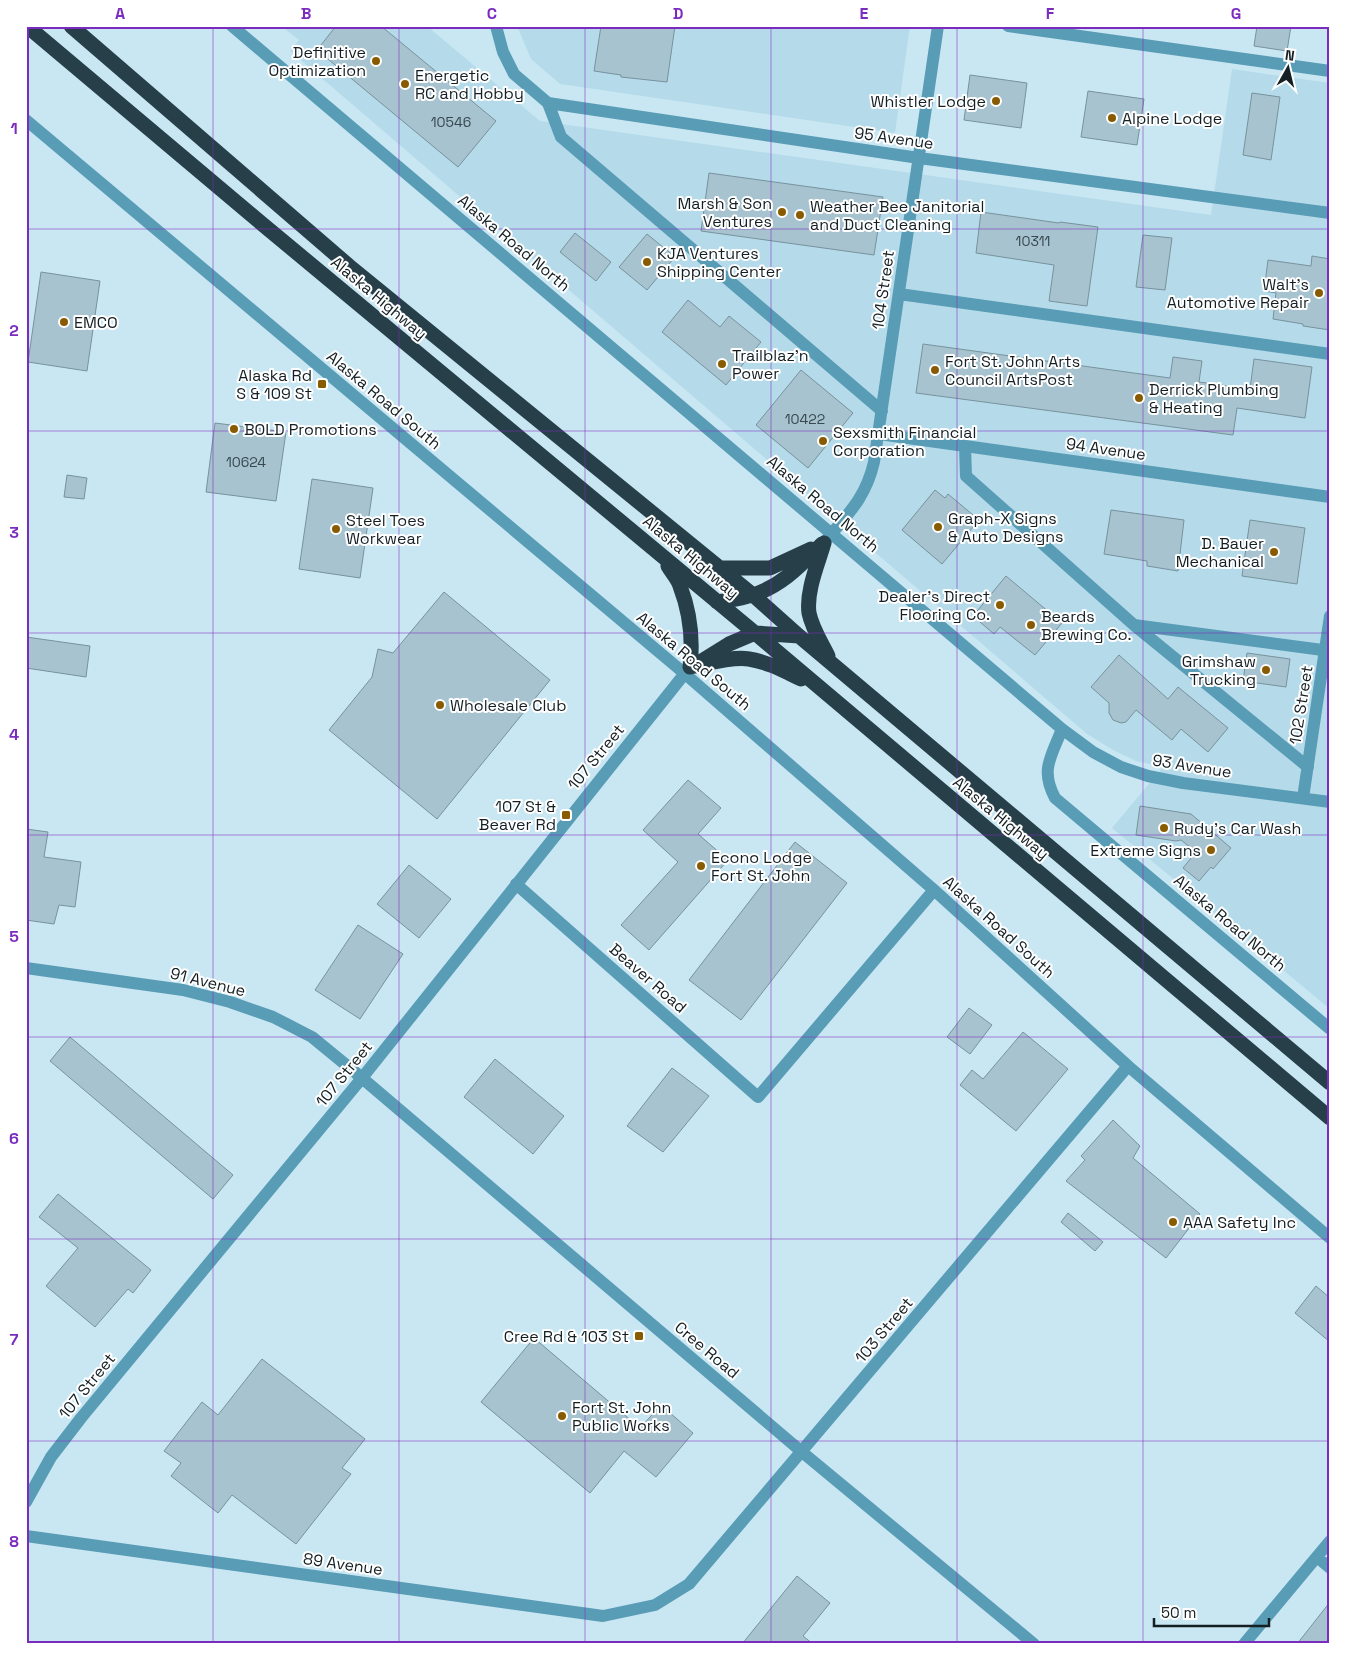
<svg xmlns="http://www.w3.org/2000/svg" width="1356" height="1670" viewBox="0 0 1356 1670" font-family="'Space Grotesk',sans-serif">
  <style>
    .built { fill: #b5dbeb }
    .building { fill: #a6c3cf; stroke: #77929d }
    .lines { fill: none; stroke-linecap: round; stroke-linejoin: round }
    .minor { stroke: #599cb6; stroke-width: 12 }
    .highway { stroke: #273f49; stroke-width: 15 }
    .grid { fill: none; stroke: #7b2cbf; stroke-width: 1; stroke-opacity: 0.55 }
    .poi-dot { fill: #895b00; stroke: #fff; stroke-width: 2 }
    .labels { text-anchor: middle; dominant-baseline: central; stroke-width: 4; stroke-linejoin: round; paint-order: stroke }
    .number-label { font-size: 14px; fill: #38484e }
    .poi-label { font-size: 16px; fill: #141f23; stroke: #fff; text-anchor: start }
    .street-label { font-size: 16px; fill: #141f23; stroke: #fff }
    .neatline { fill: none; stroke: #7b2cbf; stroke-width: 2 }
    .grid-label { font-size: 16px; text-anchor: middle; font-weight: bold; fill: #7b2cbf }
  </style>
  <rect width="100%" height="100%" fill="#c9e7f3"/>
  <path class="built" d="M281 26H427L540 121 1211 215 1232 69 1330 83V1009L1112 828 1163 767 1136 761 1113 750 1087 734 290 51 299 40Z
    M517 26H910L895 133 560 84 531 59Z"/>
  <path class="building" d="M336 26H381L496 121 458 167 317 50Z
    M601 26H675L667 82 621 77V75L594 71Z
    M1257 26H1291L1287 51 1254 46Z
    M970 75 1027 83 1021 128 964 120Z
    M1088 91 1144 99 1137 145 1081 137Z
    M1252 93 1280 97 1271 160 1243 155Z
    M709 173 883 197 874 255 701 231Z
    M981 212 1059 223 1060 222 1098 227 1087 306 1049 301 1054 265 976 253Z
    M575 233 611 262 596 281 560 252Z
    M647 234 675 257 647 290 619 267Z
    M1143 235 1172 238 1165 290 1136 287Z
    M1312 256 1330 259V330L1303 326V324L1273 319 1276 293 1264 291 1268 260 1311 266Z
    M41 272 100 281 87 371 28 362Z
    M688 300 720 327 729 316 761 342 726 385 662 332Z
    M923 344 1170 378 1173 357 1202 361 1199 382 1250 389 1254 359 1312 367 1305 418 1237 408 1233 435 916 393Z
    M801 370 853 413 808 468 756 425Z
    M215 423 286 432 276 501 206 492Z
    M67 475 87 478 84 499 64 497Z
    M312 479 373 488 360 578 299 569Z
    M935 490 945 498 948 494 979 520 942 564 902 530Z
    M1111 510 1184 520 1178 571 1147 566V561L1104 554Z
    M1250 520 1305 528 1297 584 1242 576Z
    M1006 576 1062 623 1035 655 1000 627 994 634 973 616Z
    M444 592 550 680 437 819 329 730 372 677 378 649 393 653Z
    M26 637 90 646 86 677 26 668Z
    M1247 653 1290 659 1286 687 1243 681Z
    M1119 655 1168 699 1178 687 1228 728 1208 752 1181 729 1172 740 1136 710 1126 722 1121 723 1113 720 1109 713V703L1091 687Z
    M688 780 721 808 698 834 728 860 649 950 621 925 678 862 643 830Z
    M1140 806 1191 814 1231 848 1213 869 1211 867 1199 881 1183 868 1196 852 1181 840 1176 841 1136 835Z
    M26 829 48 832 44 857 81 862 75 907 59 905 54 924 26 920Z
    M795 842 847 883 741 1020 689 980Z
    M409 865 451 899 419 938 377 904Z
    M358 925 403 954 360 1019 315 990Z
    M969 1008 992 1025 970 1054 947 1037Z
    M1023 1032 1068 1069 1016 1131 960 1085 972 1070 983 1079Z
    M70 1037 233 1175 213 1199 50 1061Z
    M495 1059 564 1116 533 1154 464 1097Z
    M672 1068 709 1096 663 1152 627 1126Z
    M1113 1120 1140 1146 1133 1158 1200 1214 1166 1258 1066 1181 1085 1160 1081 1156Z
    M58 1194 151 1270 133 1293 128 1289 95 1327 46 1286 78 1248 39 1217Z
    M1068 1213 1103 1242 1095 1251 1061 1222Z
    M1316 1286 1330 1298V1342L1295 1313Z
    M534 1338 640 1428 661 1405 693 1433 656 1477 624 1451 590 1493 481 1402Z
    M262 1359 365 1439 342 1468 351 1474 296 1544 232 1495 218 1513 171 1476 181 1463 164 1451 202 1402 218 1415Z
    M797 1576 830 1603 803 1636 813 1644H742Z
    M1330 1602V1644H1297Z"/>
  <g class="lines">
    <path class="minor" d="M232 26 1062 729 1093 752 1121 767 1148 776 1183 783 1330 802
      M496 26 503 52 514 74 548 103 919 158 1330 213
      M1008 26 1330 71
      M548 103 561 137 882 411
      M26 120 684 673 934 890 1128 1066 1330 1238
      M899 294 1330 354
      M879 434 1330 497
      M965 446 966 476 1134 625 1308 767
      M827 539C849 513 866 497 874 462L938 26
      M1134 625 1330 651
      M1062 729C1051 757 1040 770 1055 798L1330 1029
      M1303 798 1330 616
      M516 884 758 1097 934 890
      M26 968 183 990 230 1002 273 1017 312 1037 362 1078 802 1452 1034 1644
      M26 1502 51 1457 81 1418 362 1078 690 667
      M26 1536 603 1616 655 1605 689 1584 1128 1066
      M1317 1557 1330 1568
      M1244 1644 1330 1541"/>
    <path class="highway" d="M27 26 261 223 755 633 1330 1118
      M71 26 349 266 753 595 799 636 1330 1083
      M824 543C818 564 806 591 809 613 812 628 821 642 828 656
      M668 566C672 573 678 579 680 586 690 612 693 641 690 667
      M718 568H770L811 549
      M717 602C729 600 741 599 752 595 781 587 802 564 822 544
      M700 662 729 644 755 633 799 636
      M690 667C707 664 732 656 749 659 768 662 784 671 801 679"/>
  </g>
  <path class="grid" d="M213 26V1644M399 26V1644M585 26V1644M771 26V1644M957 26V1644M1143 26V1644M26 229H1330M26 431H1330M26 633H1330M26 835H1330M26 1037H1330M26 1239H1330M26 1441H1330"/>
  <g class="poi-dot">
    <circle cx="376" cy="61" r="5"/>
    <circle cx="405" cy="84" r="5"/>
    <circle cx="996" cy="101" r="5"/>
    <circle cx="1112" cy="118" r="5"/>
    <circle cx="782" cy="212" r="5"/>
    <circle cx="800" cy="215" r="5"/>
    <circle cx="647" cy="262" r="5"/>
    <circle cx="1319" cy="293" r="5"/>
    <circle cx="64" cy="322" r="5"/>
    <circle cx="722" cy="364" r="5"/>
    <circle cx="935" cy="370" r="5"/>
    <rect x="317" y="379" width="10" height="10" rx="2.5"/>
    <circle cx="1139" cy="398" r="5"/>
    <circle cx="234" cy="429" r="5"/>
    <circle cx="823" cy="441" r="5"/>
    <circle cx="938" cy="527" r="5"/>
    <circle cx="336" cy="529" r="5"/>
    <circle cx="1274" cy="552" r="5"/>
    <circle cx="1000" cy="605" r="5"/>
    <circle cx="1031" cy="625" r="5"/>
    <circle cx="1266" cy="670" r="5"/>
    <circle cx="440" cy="705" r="5"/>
    <rect x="561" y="810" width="10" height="10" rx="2.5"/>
    <circle cx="1164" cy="828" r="5"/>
    <circle cx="1211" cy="850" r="5"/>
    <circle cx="701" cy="866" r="5"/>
    <circle cx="1173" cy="1222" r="5"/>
    <rect x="634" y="1331" width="10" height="10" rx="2.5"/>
    <circle cx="562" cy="1416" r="5"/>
  </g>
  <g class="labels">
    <g class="number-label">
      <text x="451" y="122">10546</text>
      <text x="1033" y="241">10311</text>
      <text x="805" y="419">10422</text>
      <text x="246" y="462">10624</text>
    </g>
    <g class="poi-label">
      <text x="366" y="52" text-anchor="end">Definitive<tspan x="366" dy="18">Optimization</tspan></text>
      <text x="415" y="75">Energetic<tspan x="415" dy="18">RC and Hobby</tspan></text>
      <text x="986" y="101" text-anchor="end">Whistler Lodge</text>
      <text x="1122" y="118">Alpine Lodge</text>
      <text x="772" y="203" text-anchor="end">Marsh &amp; Son<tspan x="772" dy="18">Ventures</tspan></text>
      <text x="810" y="206">Weather Bee Janitorial<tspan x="810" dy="18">and Duct Cleaning</tspan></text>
      <text x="657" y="253">KJA Ventures<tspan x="657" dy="18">Shipping Center</tspan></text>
      <text x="1309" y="284" text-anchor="end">Walt's<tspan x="1309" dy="18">Automotive Repair</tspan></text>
      <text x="74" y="322">EMCO</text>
      <text x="732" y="355">Trailblaz'n<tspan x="732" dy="18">Power</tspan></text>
      <text x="945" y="361">Fort St. John Arts<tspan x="945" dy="18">Council ArtsPost</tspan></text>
      <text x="312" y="375" text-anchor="end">Alaska Rd<tspan x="312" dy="18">S &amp; 109 St</tspan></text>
      <text x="1149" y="389">Derrick Plumbing<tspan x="1149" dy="18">&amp; Heating</tspan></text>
      <text x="244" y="429">BOLD Promotions</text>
      <text x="833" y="432">Sexsmith Financial<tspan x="833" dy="18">Corporation</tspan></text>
      <text x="948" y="518">Graph-X Signs<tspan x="948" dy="18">&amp; Auto Designs</tspan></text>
      <text x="346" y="520">Steel Toes<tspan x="346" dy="18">Workwear</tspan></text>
      <text x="1264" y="543" text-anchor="end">D. Bauer<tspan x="1264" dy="18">Mechanical</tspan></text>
      <text x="990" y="596" text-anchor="end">Dealer's Direct<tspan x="990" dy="18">Flooring Co.</tspan></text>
      <text x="1041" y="616">Beards<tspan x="1041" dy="18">Brewing Co.</tspan></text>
      <text x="1256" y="661" text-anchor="end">Grimshaw<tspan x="1256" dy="18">Trucking</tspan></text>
      <text x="450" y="705">Wholesale Club</text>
      <text x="556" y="806" text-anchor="end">107 St &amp;<tspan x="556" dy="18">Beaver Rd</tspan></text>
      <text x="1174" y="828">Rudy's Car Wash</text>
      <text x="1201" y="850" text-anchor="end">Extreme Signs</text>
      <text x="711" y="857">Econo Lodge<tspan x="711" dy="18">Fort St. John</tspan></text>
      <text x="1183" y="1222">AAA Safety Inc</text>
      <text x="629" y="1336" text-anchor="end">Cree Rd &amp; 103 St</text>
      <text x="572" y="1407">Fort St. John<tspan x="572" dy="18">Public Works</tspan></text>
    </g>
    <g class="street-label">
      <text transform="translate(894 138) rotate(8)">95 Avenue</text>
      <text transform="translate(514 243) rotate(40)">Alaska Road North</text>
      <text transform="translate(883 290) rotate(-82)">104 Street</text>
      <text transform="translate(379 298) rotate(40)">Alaska Highway</text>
      <text transform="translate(384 400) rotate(40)">Alaska Road South</text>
      <text transform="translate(1106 449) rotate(8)">94 Avenue</text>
      <text transform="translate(823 504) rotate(40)">Alaska Road North</text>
      <text transform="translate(691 557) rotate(40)">Alaska Highway</text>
      <text transform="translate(694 661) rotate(40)">Alaska Road South</text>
      <text transform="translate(1301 705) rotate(-81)">102 Street</text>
      <text transform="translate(596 757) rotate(-51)">107 Street</text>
      <text transform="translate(1192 766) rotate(9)">93 Avenue</text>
      <text transform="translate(1001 818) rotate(40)">Alaska Highway</text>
      <text transform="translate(1230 923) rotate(40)">Alaska Road North</text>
      <text transform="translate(999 927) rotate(42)">Alaska Road South</text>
      <text transform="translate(648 978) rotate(41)">Beaver Road</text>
      <text transform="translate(208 982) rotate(14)">91 Avenue</text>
      <text transform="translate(344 1074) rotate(-51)">107 Street</text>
      <text transform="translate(884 1330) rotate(-50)">103 Street</text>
      <text transform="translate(707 1350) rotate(40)">Cree Road</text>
      <text transform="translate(87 1386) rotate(-51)">107 Street</text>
      <text transform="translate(343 1564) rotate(8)">89 Avenue</text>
    </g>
  </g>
  <rect width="1356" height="1670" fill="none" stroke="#ffffff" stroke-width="55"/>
  <g transform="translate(1288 68) rotate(8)" stroke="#ffffff" stroke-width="4" paint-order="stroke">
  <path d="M0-4L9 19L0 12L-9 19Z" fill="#141f23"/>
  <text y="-8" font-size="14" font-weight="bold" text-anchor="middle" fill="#141f23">N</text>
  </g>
  <path d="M1154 1618v8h115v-8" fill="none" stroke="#141f23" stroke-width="2.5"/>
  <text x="1161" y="1618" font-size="15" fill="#141f23" stroke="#ffffff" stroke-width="4" paint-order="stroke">50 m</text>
  <rect x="28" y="28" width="1300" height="1614" class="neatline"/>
  <g class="grid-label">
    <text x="120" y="19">A</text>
    <text x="306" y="19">B</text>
    <text x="492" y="19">C</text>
    <text x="678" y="19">D</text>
    <text x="864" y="19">E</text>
    <text x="1050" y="19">F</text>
    <text x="1236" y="19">G</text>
    <text x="14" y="134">1</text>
    <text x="14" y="336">2</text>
    <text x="14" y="538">3</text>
    <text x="14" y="740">4</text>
    <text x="14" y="942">5</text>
    <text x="14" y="1144">6</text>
    <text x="14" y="1345">7</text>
    <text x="14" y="1547">8</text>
  </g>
</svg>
